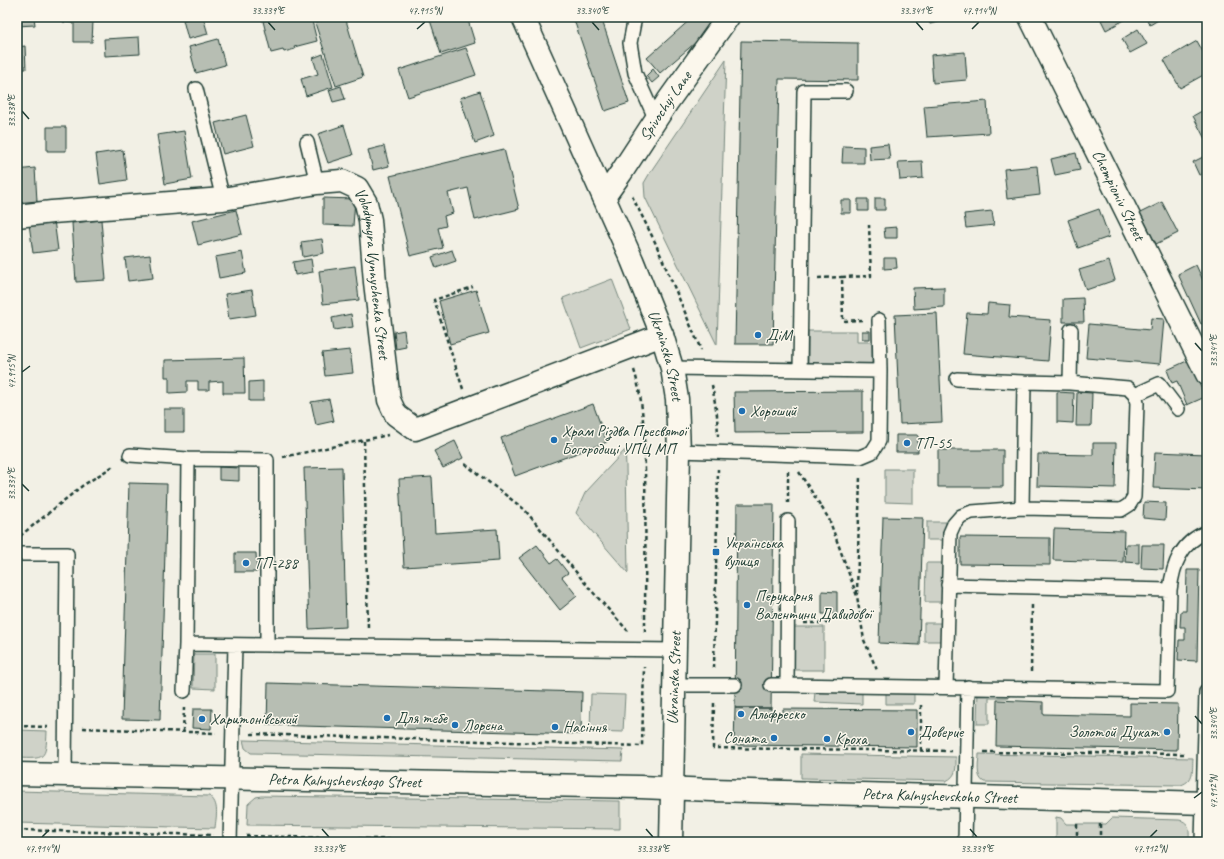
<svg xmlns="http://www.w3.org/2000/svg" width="1224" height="859" viewBox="0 0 1224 859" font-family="Caveat,sans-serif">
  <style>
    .green { fill: #cfd2c8; stroke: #77887e }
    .building { fill: #b7beb3; stroke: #1f3d34 }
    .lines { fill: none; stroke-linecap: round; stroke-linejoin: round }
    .lane-casing { stroke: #1f3d34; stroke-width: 16 }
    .street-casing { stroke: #1f3d34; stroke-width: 25 }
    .secondary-casing { stroke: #1f3d34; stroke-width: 25 }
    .primary-casing { stroke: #1f3d34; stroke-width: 25 }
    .path { stroke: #1f3d34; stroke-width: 2.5; stroke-dasharray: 4 3; stroke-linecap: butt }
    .lane { stroke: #fbf7ec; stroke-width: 13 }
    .street { stroke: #fbf7ec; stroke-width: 22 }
    .secondary { stroke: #fbf7ec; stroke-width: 22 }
    .primary { stroke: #fbf7ec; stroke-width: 22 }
    .ticks { fill: none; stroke: #1f3d34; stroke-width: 1.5 }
    .poi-dot { fill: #1f6fb2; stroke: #fbf7ec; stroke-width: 1.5 }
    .labels { text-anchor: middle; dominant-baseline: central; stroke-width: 3; stroke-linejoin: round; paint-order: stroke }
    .street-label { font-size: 16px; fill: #1f3d34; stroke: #fbf7ec }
    .poi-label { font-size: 16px; fill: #1f3d34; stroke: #fbf7ec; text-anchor: start }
    .neatline { fill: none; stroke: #1f3d34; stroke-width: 1.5 }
    .ticks-label { font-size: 10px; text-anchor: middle; fill: #1f3d34 }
  </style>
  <rect width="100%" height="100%" fill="#f2f0e5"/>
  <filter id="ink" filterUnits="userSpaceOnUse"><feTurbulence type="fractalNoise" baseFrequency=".025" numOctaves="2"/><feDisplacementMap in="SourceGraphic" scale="8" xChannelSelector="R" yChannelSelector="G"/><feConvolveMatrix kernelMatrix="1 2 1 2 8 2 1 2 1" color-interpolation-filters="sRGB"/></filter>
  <g filter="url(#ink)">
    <path class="green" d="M726 60 717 345 645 197 644 183 651 171Z
      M612 279 631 329 581 348 563 298Z
      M808 331H857V342H872V365L808 366Z
      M625 450 626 465 628 573 576 513 585 493Z
      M885 469H913V503L885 502Z
      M927 522H946L945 540H927Z
      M926 563H944L943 602H925Z
      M924 623H942V641H924Z
      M792 627H824V670H792Z
      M194 654H215V689L193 688Z
      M978 689H1009V698H989V724H977Z
      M815 692 862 693V704L814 702Z
      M886 693 914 694V704H886Z
      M591 694 625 695 623 732 590 731Z
      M17 730 47 731C46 760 45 759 17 758Z
      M243 740 623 750 622 761 251 753 245 748Z
      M801 754 956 757C956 768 957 776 946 781L801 778Z
      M979 754 1193 758C1192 770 1195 780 1181 785L984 782C975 777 979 762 979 754Z
      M17 791 209 796C220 803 216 817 215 828L17 823Z
      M261 796 620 801V829L247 825 248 804 256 797Z
      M1056 817 1061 818 1066 824H1106L1112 818 1179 820C1191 822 1189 832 1189 842H1056Z"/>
    <path class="building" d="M17 17H34L35 25 17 26Z
      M64 17H103V21H93L92 42H74V23L63 22Z
      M120 17H166V19L120 20Z
      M194 17H203L208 34 188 39 183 20Z
      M279 17H311L317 41 294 47 295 49 284 52 283 50 271 53 263 21Z
      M333 17H345L363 77 336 86 315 23Z
      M429 17H467L475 43 441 54Z
      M573 17H601L629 103 605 111Z
      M693 17H713L709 31 660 73 647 58Z
      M928 17H944L945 20 930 24Z
      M1106 17H1130L1106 30 1101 20Z
      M1145 17H1163L1150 25Z
      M1138 29 1147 44 1130 53 1122 39Z
      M139 37 140 54 105 56 104 39Z
      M218 39 225 65 196 73 189 47Z
      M741 41 858 43V80L779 79 773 344H735Z
      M1197 41 1207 59V73L1180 88 1164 60Z
      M25 46 26 69H17V47Z
      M466 48 476 75 408 97 399 70Z
      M965 52 967 80 933 83 931 55Z
      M323 54 333 87 306 96 301 79 318 74 313 58Z
      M653 69 659 77 652 83 646 76Z
      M341 86 345 99 333 102 329 90Z
      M480 91 494 136 475 143 460 98Z
      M987 101 989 133 927 137 924 106Z
      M1207 108V138L1205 139 1193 116Z
      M246 115 254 146 223 154 215 123Z
      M344 125 353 155 328 163 318 134Z
      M47 127H66V151H47Z
      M184 131 192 179 165 184 157 135Z
      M888 144 890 159 870 160 869 146Z
      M384 146 389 166 373 170 368 150Z
      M843 146 864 147V163H842Z
      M504 149 519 209 475 220 468 188 448 193 453 213 444 216 446 226 438 228 443 248 410 256 390 176Z
      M123 150 127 180 100 184 96 154Z
      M1076 153 1080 170 1055 175 1051 159Z
      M1207 155V172L1199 175 1193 162Z
      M922 161 923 178 900 180 898 162Z
      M1037 166 1040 195 1007 199 1004 169Z
      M35 168 37 201 17 203V170Z
      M323 198 355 199 353 226 323 225Z
      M875 198H885V210H875Z
      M858 199H868V211H858Z
      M841 200H851V213H841Z
      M1162 202 1178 233 1156 244 1140 213Z
      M1099 209 1109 237 1078 248 1068 220Z
      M236 210 242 234 198 245 192 221Z
      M992 211 994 225 966 228 964 214Z
      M54 220 58 250 33 253 29 224Z
      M101 220 106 280 76 282 72 223Z
      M897 227V238H885L884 228Z
      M322 239 324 253 303 257 301 242Z
      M452 250 456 261 436 268 432 257Z
      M242 252 246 273 219 278 215 257Z
      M150 255 153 278 128 281 125 258Z
      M884 258H896L897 268 884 269Z
      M311 259 313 272 295 275 293 262Z
      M1109 261 1115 280 1086 290 1079 270Z
      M1196 265 1207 289V322L1201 324 1178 274Z
      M355 266 359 300 323 304 319 271Z
      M944 287V307L914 309 913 288Z
      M252 290 256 315 229 319 225 294Z
      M476 290 489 333 450 344 439 301Z
      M1083 298 1084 322H1063V299Z
      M988 303 1010 305 1009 317 1051 320 1048 361 963 354 967 313 987 314Z
      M937 313 942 422 900 424 895 315Z
      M351 314 353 327 334 330 332 318Z
      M1151 318 1164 319 1160 364 1086 358 1089 324 1150 330Z
      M404 330 406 347 396 349 394 332Z
      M862 331H870V339H862Z
      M350 350 353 373 325 376 322 353Z
      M244 358 245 393H223V381L209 382V390H198V381H187V392L169 393V377H165V360Z
      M1189 360 1205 397 1187 405 1177 381 1172 383 1167 370Z
      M263 381V401H249V382Z
      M863 391V432L735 433 734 392Z
      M1057 392 1074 393 1073 423 1057 422Z
      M1077 392 1092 393 1091 426H1076Z
      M329 399 334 421 316 425 311 402Z
      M593 404 607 442 515 476 501 438Z
      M164 409H184V432H164Z
      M896 435H918V452H896Z
      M455 441 463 458 443 468 434 451Z
      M1093 443H1116L1115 488 1037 486 1038 454 1093 455Z
      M938 450H1003V487H938Z
      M1155 452 1207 454V490L1153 488Z
      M219 467 239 468V481L219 480Z
      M342 467 346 627 309 629 304 468Z
      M432 477 435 533 497 529 499 561 404 567 399 479Z
      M129 483 167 484 160 720 122 719Z
      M1144 502 1166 503 1165 520 1143 518Z
      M737 504H774L771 708H735Z
      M883 517 923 518 919 645 879 643Z
      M1054 529 1124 531 1123 562 1053 560Z
      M960 537 1050 538V565L960 564Z
      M1204 543H1207V561H1205Z
      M1126 544H1139V563L1125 562Z
      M537 545 551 563 557 559 568 573 562 577 577 596 560 610 519 558Z
      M1142 545H1164L1163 569 1141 568Z
      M235 553H256L257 572H235Z
      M17 570H18L17 633Z
      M1187 570H1199L1197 661 1178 660 1179 640H1185V627H1180L1181 611H1186Z
      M822 591 837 592V614H822Z
      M268 683 582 692 581 734 267 725Z
      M997 700 1043 702V714L1130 716V703L1178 704 1177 750 996 746Z
      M735 708H771V717H783V709L917 710V747L734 745Z
      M193 709H212L211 729 192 728Z"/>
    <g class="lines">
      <defs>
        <path id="lane" d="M635 17 630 43 635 73 656 120
          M196 89 223 199
          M307 142 317 183
          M672 368 880 371
          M800 370 804 91H846
          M957 379 1024 382 1022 508
          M1070 383 1071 330
          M1135 395 1159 384 1178 409
          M679 451 860 457 872 452 879 441 880 371 879 320
          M130 455 188 459 267 460V645
          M188 459 186 644 676 650
          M788 521 787 685 1167 691 1170 590C1173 564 1181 542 1207 532
          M17 554H67L65 775
          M948 585 1170 590
          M674 685H735
          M771 685H787
          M946 687 950 533 954 524 961 516 972 512 1022 508 1121 510 1129 505 1134 497 1137 403 1135 395 1128 388 1070 383 1024 382
          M184 691 186 644
          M230 842 235 645
          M965 842 968 687
          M1202 842 1206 692H1207"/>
        <g id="street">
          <path id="s1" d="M1030 17 1207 374"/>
          <path id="s2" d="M604 197 621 173 668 101 728 17"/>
          <path id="s3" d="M17 216 52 212 223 199 317 183 342 181 357 188 366 203 370 220 375 282 389 400 396 415 415 429 662 335"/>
        </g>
        <g id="secondary">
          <path id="s4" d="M523 17 632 260 662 335 672 368 677 399 679 451 671 842"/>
        </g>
        <g id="primary">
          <path id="s5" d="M17 774 640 787 712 790 1207 803"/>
        </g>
      </defs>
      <use href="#lane" class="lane-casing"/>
      <use href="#street" class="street-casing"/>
      <use href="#secondary" class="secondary-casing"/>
      <use href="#primary" class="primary-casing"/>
      <path class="path" d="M632 196 655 242 701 350
        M818 278 842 277
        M862 320 843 321 842 277 871 276 869 225
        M634 370C644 401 644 437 645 470 646 524 645 578 645 632
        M712 385 717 415 718 436
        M463 389 434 300 473 287
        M364 441 368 629
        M283 457 388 435
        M465 464 524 509 590 589 628 631
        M788 471V504
        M799 472 829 519 857 596 864 640 877 670
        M20 536 82 486 115 465
        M857 594 860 475
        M804 623H828
        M714 668 718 469
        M1031 672 1032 605
        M714 703 713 748 951 751
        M17 726 48 727
        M83 728 216 733
        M183 732 184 708
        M251 734 642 746 644 667
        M921 751V703
        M984 752 1187 754
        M17 830 213 835
        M246 836 498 842
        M255 842 256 836
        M279 842V837
        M1077 842V822
        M1100 842V822"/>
      <use href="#lane" class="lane"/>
      <use href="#street" class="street"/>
      <use href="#secondary" class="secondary"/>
      <use href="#primary" class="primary"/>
    </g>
  </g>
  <path class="ticks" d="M268 22 275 30M592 22 599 30M916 22 923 30M417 29 425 22M972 29 979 22M22 111 29 119M1195 343 1202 351M22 372 30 366M22 484 29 491M1195 716 1202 724M1194 798 1202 792M322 829 329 837M646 829 653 837M970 829 977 837M42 837 49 830M1150 837 1157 830"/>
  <g class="poi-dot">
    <circle cx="758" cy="335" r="4"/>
    <circle cx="742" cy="411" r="4"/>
    <circle cx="554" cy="440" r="4"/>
    <circle cx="907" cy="443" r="4"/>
    <rect x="712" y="548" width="8" height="8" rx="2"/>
    <circle cx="246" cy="563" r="4"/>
    <circle cx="747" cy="605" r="4"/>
    <circle cx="741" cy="714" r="4"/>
    <circle cx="387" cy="718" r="4"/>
    <circle cx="202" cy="719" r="4"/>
    <circle cx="455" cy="725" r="4"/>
    <circle cx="555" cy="727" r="4"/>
    <circle cx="911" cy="732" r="4"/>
    <circle cx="1167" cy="732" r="4"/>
    <circle cx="774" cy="738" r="4"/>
    <circle cx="827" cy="739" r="4"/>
  </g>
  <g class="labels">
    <g class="street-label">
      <text stroke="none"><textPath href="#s2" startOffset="110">Spivochyi Lane</textPath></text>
      <text stroke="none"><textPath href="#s1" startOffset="199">Chempioniv Street</textPath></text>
      <text stroke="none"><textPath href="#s3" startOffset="432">Volodymyra Vynnychenka Street</textPath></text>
      <text stroke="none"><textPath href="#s4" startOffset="368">Ukrainska Street</textPath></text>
      <text transform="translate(674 678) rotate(-88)">Ukrainska Street</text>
      <text stroke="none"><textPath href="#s5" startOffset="328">Petra Kalnyshevskogo Street</textPath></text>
      <text stroke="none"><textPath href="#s5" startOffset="923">Petra Kalnyshevskoho Street</textPath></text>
    </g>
    <g class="poi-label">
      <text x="766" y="335">ДіМ</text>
      <text x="750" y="411">Хороший</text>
      <text x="562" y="431">Храм Різдва Пресвятої<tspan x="562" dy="18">Богородиці УПЦ МП</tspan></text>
      <text x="915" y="443">ТП-55</text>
      <text x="724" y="543">Українська<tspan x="724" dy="18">вулиця</tspan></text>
      <text x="254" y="563">ТП-288</text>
      <text x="755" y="596">Перукарня<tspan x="755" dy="18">Валентини Давидової</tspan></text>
      <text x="749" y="714">Альфреско</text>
      <text x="395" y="718">Для тебе</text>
      <text x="210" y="719">Харитонівський</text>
      <text x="463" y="725">Лорена</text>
      <text x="563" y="727">Насіння</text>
      <text x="919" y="732">Доверие</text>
      <text x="1159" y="732" text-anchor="end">Золотой Дукат</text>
      <text x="766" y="738" text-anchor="end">Соната</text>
      <text x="835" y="739">Кроха</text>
    </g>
  </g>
  <rect width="1224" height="859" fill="none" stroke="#fbf7ec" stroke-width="44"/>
  <rect x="22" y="22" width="1180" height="815" class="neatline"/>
  <g class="ticks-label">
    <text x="268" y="14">33.339°E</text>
    <text x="425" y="14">47.915°N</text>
    <text x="592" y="14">33.340°E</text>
    <text x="916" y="14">33.341°E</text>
    <text x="979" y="14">47.914°N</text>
    <text transform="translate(11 111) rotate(-90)" y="4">33.338°E</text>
    <text transform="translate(1213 351) rotate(-90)" y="4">33.341°E</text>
    <text transform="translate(11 372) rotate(-90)" y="4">47.915°N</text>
    <text transform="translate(11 484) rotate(-90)" y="4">33.337°E</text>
    <text transform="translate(1213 724) rotate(-90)" y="4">33.340°E</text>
    <text transform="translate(1213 792) rotate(-90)" y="4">47.912°N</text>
    <text x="42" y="852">47.914°N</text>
    <text x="329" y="852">33.337°E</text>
    <text x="653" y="852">33.338°E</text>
    <text x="977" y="852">33.339°E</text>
    <text x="1150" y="852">47.912°N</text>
  </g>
</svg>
